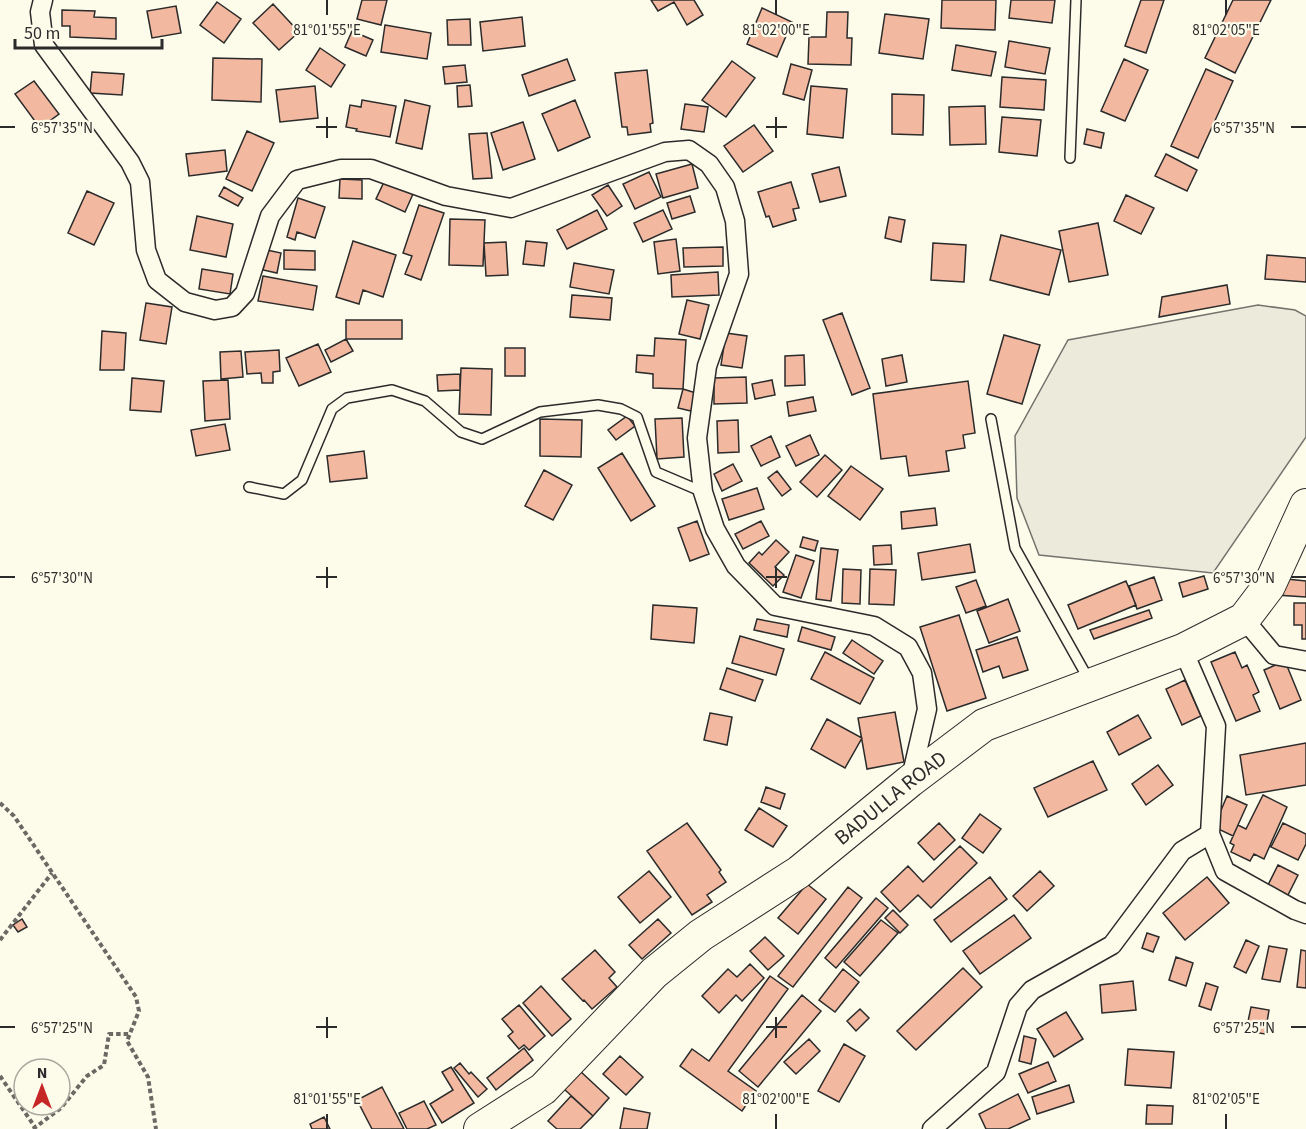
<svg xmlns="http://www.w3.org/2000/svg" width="1306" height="1129" viewBox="0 0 1306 1129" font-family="'Source Sans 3',sans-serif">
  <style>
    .pitch { fill: #ecebdb; stroke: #74746e; stroke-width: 1.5 }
    .building { fill: #f2b8a0; stroke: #2b2b2b; stroke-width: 1.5 }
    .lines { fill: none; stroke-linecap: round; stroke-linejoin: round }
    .lane-casing { stroke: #2b2b2b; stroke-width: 12 }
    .street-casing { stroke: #2b2b2b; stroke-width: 21 }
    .highway-casing { stroke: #2b2b2b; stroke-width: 34 }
    .path { stroke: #6a6964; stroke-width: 4; stroke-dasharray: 4.5 3; stroke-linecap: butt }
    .lane { stroke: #fdfbea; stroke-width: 9 }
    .street { stroke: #fdfbea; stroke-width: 18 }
    .highway { stroke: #fdfbea; stroke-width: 32 }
    .ticks { fill: none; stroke: #2b2b2b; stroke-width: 2 }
    .labels { text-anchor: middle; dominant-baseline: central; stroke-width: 4.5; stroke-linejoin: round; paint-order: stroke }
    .street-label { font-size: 21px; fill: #2b2b2b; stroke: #fdfbea }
    .ticks-label { font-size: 15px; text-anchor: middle; fill: #2b2b2b; stroke: #fdfbea; stroke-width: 4.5; stroke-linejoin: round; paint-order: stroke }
  </style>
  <rect width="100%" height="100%" fill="#fdfbea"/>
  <path class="pitch" d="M1258 305 1295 310 1306 316V437L1213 573 1039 555 1017 498 1015 436 1068 340Z"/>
  <path class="building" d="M362 0H387L381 25 357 19Z
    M651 0H694L703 15 687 25 674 2 658 11Z
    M942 0H996L995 30 941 28Z
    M1011 0H1055L1052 23 1009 18Z
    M1141 0H1164L1146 53 1125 46Z
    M1233 0H1271L1235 73 1205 58Z
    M217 2 241 19 224 43 200 25Z
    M273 4 299 32 279 50 253 23Z
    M176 6 181 33 152 38 147 11Z
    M762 8 792 22 777 57 747 44Z
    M62 10 95 11 94 17 116 18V39L70 37V26H62Z
    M827 12H848L847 38H852L851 65 808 64 809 37H826Z
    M885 14 929 19 923 59 879 53Z
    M522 17 525 46 483 51 480 22Z
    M470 19 471 45H448L447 20Z
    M385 25 431 33 427 59 381 52Z
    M352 31 373 40 366 56 345 47Z
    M1009 41 1050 48 1045 74 1005 67Z
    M956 45 996 52 991 76 952 70Z
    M320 48 345 65 331 87 306 70Z
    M213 58 262 59 261 102 212 100Z
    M567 59 575 80 529 96 522 75Z
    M1124 59 1148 70 1125 121 1101 111Z
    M732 61 755 78 726 117 702 100Z
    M791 64 812 70 804 100 783 94Z
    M465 65 467 82 445 84 443 67Z
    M1206 69 1233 81 1198 158 1171 146Z
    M647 70 653 123 650 124 651 132 628 135 627 127H622L615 73Z
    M92 72 124 74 122 95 90 93Z
    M1002 77 1046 80 1044 110 1000 107Z
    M34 81 59 114 40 128 15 94Z
    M470 85 472 106 458 107 457 86Z
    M315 86 318 118 280 122 276 90Z
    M811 86 847 89 843 138 807 134Z
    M892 94 924 95 923 135 892 134Z
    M362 100 396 106 390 137 356 131 357 129 346 127 350 105 361 107Z
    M405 100 430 106 422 149 396 143Z
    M575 100 590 137 558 151 542 114Z
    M685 104 708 107 704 132 681 129Z
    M985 106 986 144 950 145 949 107Z
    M1002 117 1041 120 1037 156 999 152Z
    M523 122 535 159 503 170 491 133Z
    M754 125 773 151 743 172 724 146Z
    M1087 129 1104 133 1101 148 1084 144Z
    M247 131 274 143 252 191 226 179Z
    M487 133 492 178 473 179 469 134Z
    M225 150 227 171 189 176 186 154Z
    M1166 154 1197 170 1187 191 1155 176Z
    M692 164 698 188 663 198 656 174Z
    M839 167 846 196 820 202 812 174Z
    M649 172 661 197 635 209 623 184Z
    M340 179 362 180V199L339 198Z
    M384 182 413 194 405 212 376 199Z
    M791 182 799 208 793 209 796 220 773 227 769 216 766 217 758 192Z
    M608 185 622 206 607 216 592 195Z
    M224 187 243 198 238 206 219 196Z
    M87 191 114 203 94 245 68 233Z
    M1126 195 1154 208 1141 234 1114 221Z
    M690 196 695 212 672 219 667 203Z
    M298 198 325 207 315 238 297 232 295 240 287 237Z
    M419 205 444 213 421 280 405 274 412 256 403 253Z
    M597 210 607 229 567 249 557 230Z
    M663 210 672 229 643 242 634 223Z
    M197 216 233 224 226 257 190 250Z
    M889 217 905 220 901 242 885 238Z
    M450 219 485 220 483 266 449 265Z
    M1098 223 1108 275 1069 282 1059 231Z
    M1001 235 1061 250 1049 295 990 280Z
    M676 239 680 271 658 274 654 242Z
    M353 241 396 255 383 297 363 290 359 304 336 297Z
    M526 241 547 243 544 266 523 264Z
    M506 242 508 275 486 276 484 243Z
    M933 243 966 245 964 282 931 280Z
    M723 247V266L684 267 683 248Z
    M267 250 281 253 277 273 263 270Z
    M284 250 315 251V270L284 269Z
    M1267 255 1306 258V282L1265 279Z
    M574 263 614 270 609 294 570 287Z
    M202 269 233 274 230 294 199 289Z
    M718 272 719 295 672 297 671 275Z
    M263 276 317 286 313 310 258 301Z
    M1227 285 1230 304 1159 317 1162 297Z
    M572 295 612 298 610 320 570 317Z
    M687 300 709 305 700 339 679 334Z
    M146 303 172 307 166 344 140 340Z
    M842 313 870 388 852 395 823 320Z
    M346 320H402V339H346Z
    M102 331 126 333 124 370H100Z
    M726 333 747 336 742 368 721 365Z
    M1004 335 1040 345 1022 404 987 394Z
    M655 338 686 340 683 389 653 388V374L636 372 637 355 654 356Z
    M346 339 353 351 331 362 325 350Z
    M318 344 331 372 299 386 286 358Z
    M505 348H525V376H505Z
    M279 350 280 371 273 372V383H262L261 373 247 374 245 352Z
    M241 351 243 377 221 379 220 352Z
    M804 355 805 385 785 386V356Z
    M902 355 907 382 886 386 882 359Z
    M461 368 492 369 491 415 459 414Z
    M460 374V390L438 391 437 375Z
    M746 377 747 403 714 404V378Z
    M132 378 164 381 161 412 130 410Z
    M228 380 230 419 205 421 203 381Z
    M772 380 775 395 755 399 752 384Z
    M968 381 975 433 963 435 965 448 946 451 949 471 909 476 906 456 881 459 873 394Z
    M683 389 696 393 691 411 678 408Z
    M813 397 816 411 789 416 787 402Z
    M627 416 635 426 616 440 608 430Z
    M682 418 684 457 657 459 655 419Z
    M540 419 582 420 581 457 540 456Z
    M738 420 739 452 718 453 717 421Z
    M225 424 230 450 196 456 191 430Z
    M810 435 819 455 796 466 786 446Z
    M771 436 780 457 761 466 751 446Z
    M364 451 367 478 330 482 327 456Z
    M622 453 655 506 631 521 598 468Z
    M825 455 842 470 817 497 800 482Z
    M733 464 742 481 722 491 714 474Z
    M851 466 883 489 860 520 828 496Z
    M544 470 572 485 553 520 525 506Z
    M777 471 791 489 782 496 768 478Z
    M757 488 764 509 729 520 722 499Z
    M935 508 937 525 902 529 901 512Z
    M697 521 709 554 690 561 678 528Z
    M761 521 769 536 743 549 735 534Z
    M803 537 818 541 815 551 800 547Z
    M776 540 789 552 775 567 784 575 773 586 749 563 759 552 762 555Z
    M970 544 975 572 922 580 918 553Z
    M891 545 892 564 874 565 873 546Z
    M821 548 838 550 831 601 816 599Z
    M796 555 814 561 801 598 783 592Z
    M843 569 861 570 860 604 842 603Z
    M870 569 896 570 894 605 869 604Z
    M1204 576 1208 589 1183 597 1179 583Z
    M1154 577 1162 600 1137 609 1129 586Z
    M1277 578 1306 581V597L1276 595Z
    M976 580 986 606 966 613 956 587Z
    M1126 581 1136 605 1078 629 1068 605Z
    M1008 599 1020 631 989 643 977 611Z
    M1294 603H1306V639H1302V625H1294Z
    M653 605 697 608 694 643 651 639Z
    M1149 610 1152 618 1094 639 1090 630Z
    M959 615 986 698 947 711 920 627Z
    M757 619 789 625 787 637 754 630Z
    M802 627 835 637 831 650 798 641Z
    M740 636 784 649 776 675 732 663Z
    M1017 637 1028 670 1003 678 999 666 983 672 976 650Z
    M852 640 883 661 874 674 843 653Z
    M825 652 874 678 860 704 811 679Z
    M1235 652 1242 668 1247 665 1259 692 1253 695 1260 711 1236 721 1211 662Z
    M1285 661 1301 700 1280 709 1264 670Z
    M727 668 763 680 755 701 720 689Z
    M1185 680 1201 716 1182 725 1166 689Z
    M895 712 904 762 867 769 858 718Z
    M710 713 732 717 727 745 704 740Z
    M1138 715 1151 738 1119 755 1107 732Z
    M827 719 862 738 845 768 811 749Z
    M1306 743V785L1246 795 1240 755Z
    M1093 761 1107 790 1048 817 1034 788Z
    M1158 765 1173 785 1146 805 1132 784Z
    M766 787 785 794 780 809 761 802Z
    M1263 795 1287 807 1264 859 1254 854 1250 861 1231 852 1234 845 1230 843 1238 825 1246 829Z
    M1227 796 1247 805 1233 836 1214 827Z
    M759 808 787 826 773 847 745 830Z
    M980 814 1001 829 983 853 962 838Z
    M687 823 721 870 719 872 726 882 707 895 712 902 692 915 647 851Z
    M939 823 955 840 934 860 918 843Z
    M1283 823 1306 834V844L1298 860 1271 847Z
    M960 846 977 863 931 908 918 895 900 912 881 892 908 866 923 882Z
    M1278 865 1298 875 1286 899 1266 889Z
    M649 871 671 897 640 923 618 897Z
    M1040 871 1054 886 1027 911 1013 896Z
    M990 877 1007 899 951 942 934 920Z
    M1207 877 1229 903 1185 940 1163 913Z
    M807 884 826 899 798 934 778 918Z
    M848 887 862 898 793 987 778 976Z
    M876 898 888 908 836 968 825 958Z
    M893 910 908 925 900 933 885 918Z
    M1014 915 1031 938 980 974 963 951Z
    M22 919 27 927 18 932 13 925Z
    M658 919 671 933 642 959 629 945Z
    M881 920 898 933 860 976 844 962Z
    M1147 933 1159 937 1153 952 1142 948Z
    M765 937 784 956 768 970 750 951Z
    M1246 940 1259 946 1246 973 1234 967Z
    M1269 946 1287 949 1280 982 1262 979Z
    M595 950 615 972 609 978 617 987 592 1009 584 1000 583 1001 562 979Z
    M1301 950 1306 951V988L1297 987Z
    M1176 957 1193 963 1186 986 1169 980Z
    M750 964 764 978 742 1001 736 995 719 1013 702 996 728 969 737 977Z
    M963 968 982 987 916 1050 897 1031Z
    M843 969 859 982 835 1012 819 1000Z
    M770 976 788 989 728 1071 756 1091 742 1111 680 1066 692 1049 709 1061Z
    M1133 981 1136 1010 1102 1013 1100 985Z
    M1206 983 1218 987 1211 1010 1199 1006Z
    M541 986 571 1019 552 1036 523 1003Z
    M802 995 821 1011 758 1087 739 1071Z
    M519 1005 545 1036 529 1050 524 1045 519 1049 508 1036 513 1032 502 1019Z
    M1251 1007 1269 1010 1265 1034 1246 1031Z
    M860 1009 869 1018 856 1031 847 1021Z
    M1066 1012 1083 1039 1054 1057 1037 1029Z
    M1024 1036 1036 1039 1031 1064 1019 1061Z
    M809 1039 820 1051 796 1074 784 1062Z
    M844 1044 865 1056 839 1102 818 1091Z
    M524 1048 533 1060 496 1090 487 1078Z
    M1128 1049 1174 1052 1171 1088 1125 1085Z
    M620 1056 643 1077 626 1095 603 1074Z
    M1048 1062 1056 1081 1028 1093 1019 1074Z
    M460 1063 469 1074 471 1072 487 1089 478 1097 454 1068Z
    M451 1067 474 1103 442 1123 430 1104 453 1090 442 1072Z
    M579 1070 609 1098 593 1116 563 1088Z
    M1069 1085 1074 1102 1037 1114 1032 1097Z
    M382 1087 404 1129H372L357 1100Z
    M1018 1094 1030 1119 1008 1129H986L979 1114Z
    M571 1096 593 1116 580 1129H557L548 1121Z
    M424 1101 436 1125 427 1129H407L399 1113Z
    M1147 1105 1173 1106 1172 1124H1146Z
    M624 1108 650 1113 647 1129H620Z
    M324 1117 330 1129H312L310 1124Z"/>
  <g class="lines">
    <defs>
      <path id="lane" d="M1070 158 1076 0
        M991 419 1015 548 1089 680
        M249 487 284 494 302 480 332 409 347 398 392 390 425 401 461 432 482 439 540 412 598 405 621 409 637 417 656 472 703 492"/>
      <path id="street" d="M43 0 40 12 44 45 130 162 140 182 146 250 157 280 185 302 215 310 232 307 245 293 270 216 297 180 341 169H371L446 196 511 208 665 152 689 150 709 164 725 187 735 221 739 274 707 366 697 438 703 492 715 529 736 566 775 606 874 626 908 647 922 673 927 709 911 778
        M1244 619 1274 655 1306 661
        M1183 650 1216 726 1210 834 1225 871 1295 910 1306 914
        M932 1129 996 1072 1018 1006 1032 990 1112 945 1182 851 1210 834"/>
      <g id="highway">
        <path id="s1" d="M480 1129 543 1089 654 973 701 935 799 872 910 781 984 725 1183 650 1244 619 1269 586 1306 505"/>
      </g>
    </defs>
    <use href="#lane" class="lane-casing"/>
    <use href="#street" class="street-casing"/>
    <use href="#highway" class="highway-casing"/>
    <path class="path" d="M0 803 14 816 136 997 139 1011 127 1041 148 1077 156 1129
      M0 940 52 873
      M0 1076 35 1127
      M33 1129 61 1108 87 1076 104 1065 109 1034H130"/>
    <use href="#lane" class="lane"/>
    <use href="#street" class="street"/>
    <use href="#highway" class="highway"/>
  </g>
  <path class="ticks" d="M327 0V15M776 0V15M1226 0V15M327 117V138M776 117V138M0 127H15M316 127H337M766 127H787M1291 127H1306M327 567V588M776 567V588M0 577H15M316 577H337M766 577H787M1291 577H1306M327 1017V1038M776 1017V1038M0 1027H15M316 1027H337M766 1027H787M1291 1027H1306M327 1114V1129M776 1114V1129M1226 1114V1129"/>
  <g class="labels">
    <g class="street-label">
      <text stroke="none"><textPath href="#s1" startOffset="530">BADULLA ROAD</textPath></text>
    </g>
  </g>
  <g class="ticks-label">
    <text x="327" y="35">81°01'55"E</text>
    <text x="776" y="35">81°02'00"E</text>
    <text x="1226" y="35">81°02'05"E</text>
    <text x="62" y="133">6°57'35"N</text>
    <text x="1244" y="133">6°57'35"N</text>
    <text x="62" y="583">6°57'30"N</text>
    <text x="1244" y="583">6°57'30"N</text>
    <text x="62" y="1033">6°57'25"N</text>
    <text x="1244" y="1033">6°57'25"N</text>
    <text x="327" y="1104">81°01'55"E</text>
    <text x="776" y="1104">81°02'00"E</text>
    <text x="1226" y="1104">81°02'05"E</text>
  </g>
  <g transform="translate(42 1087)"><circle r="28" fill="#fdfbea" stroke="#a9a89e" stroke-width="1.5"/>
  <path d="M0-4.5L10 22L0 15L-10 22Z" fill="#c62828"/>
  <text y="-9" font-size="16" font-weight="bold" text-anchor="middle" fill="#2b2b2b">N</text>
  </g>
  <path d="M15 39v9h147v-9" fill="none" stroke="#2b2b2b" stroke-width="3"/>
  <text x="24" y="39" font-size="18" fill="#2b2b2b" stroke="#fdfbea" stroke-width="4.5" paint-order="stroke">50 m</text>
</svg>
